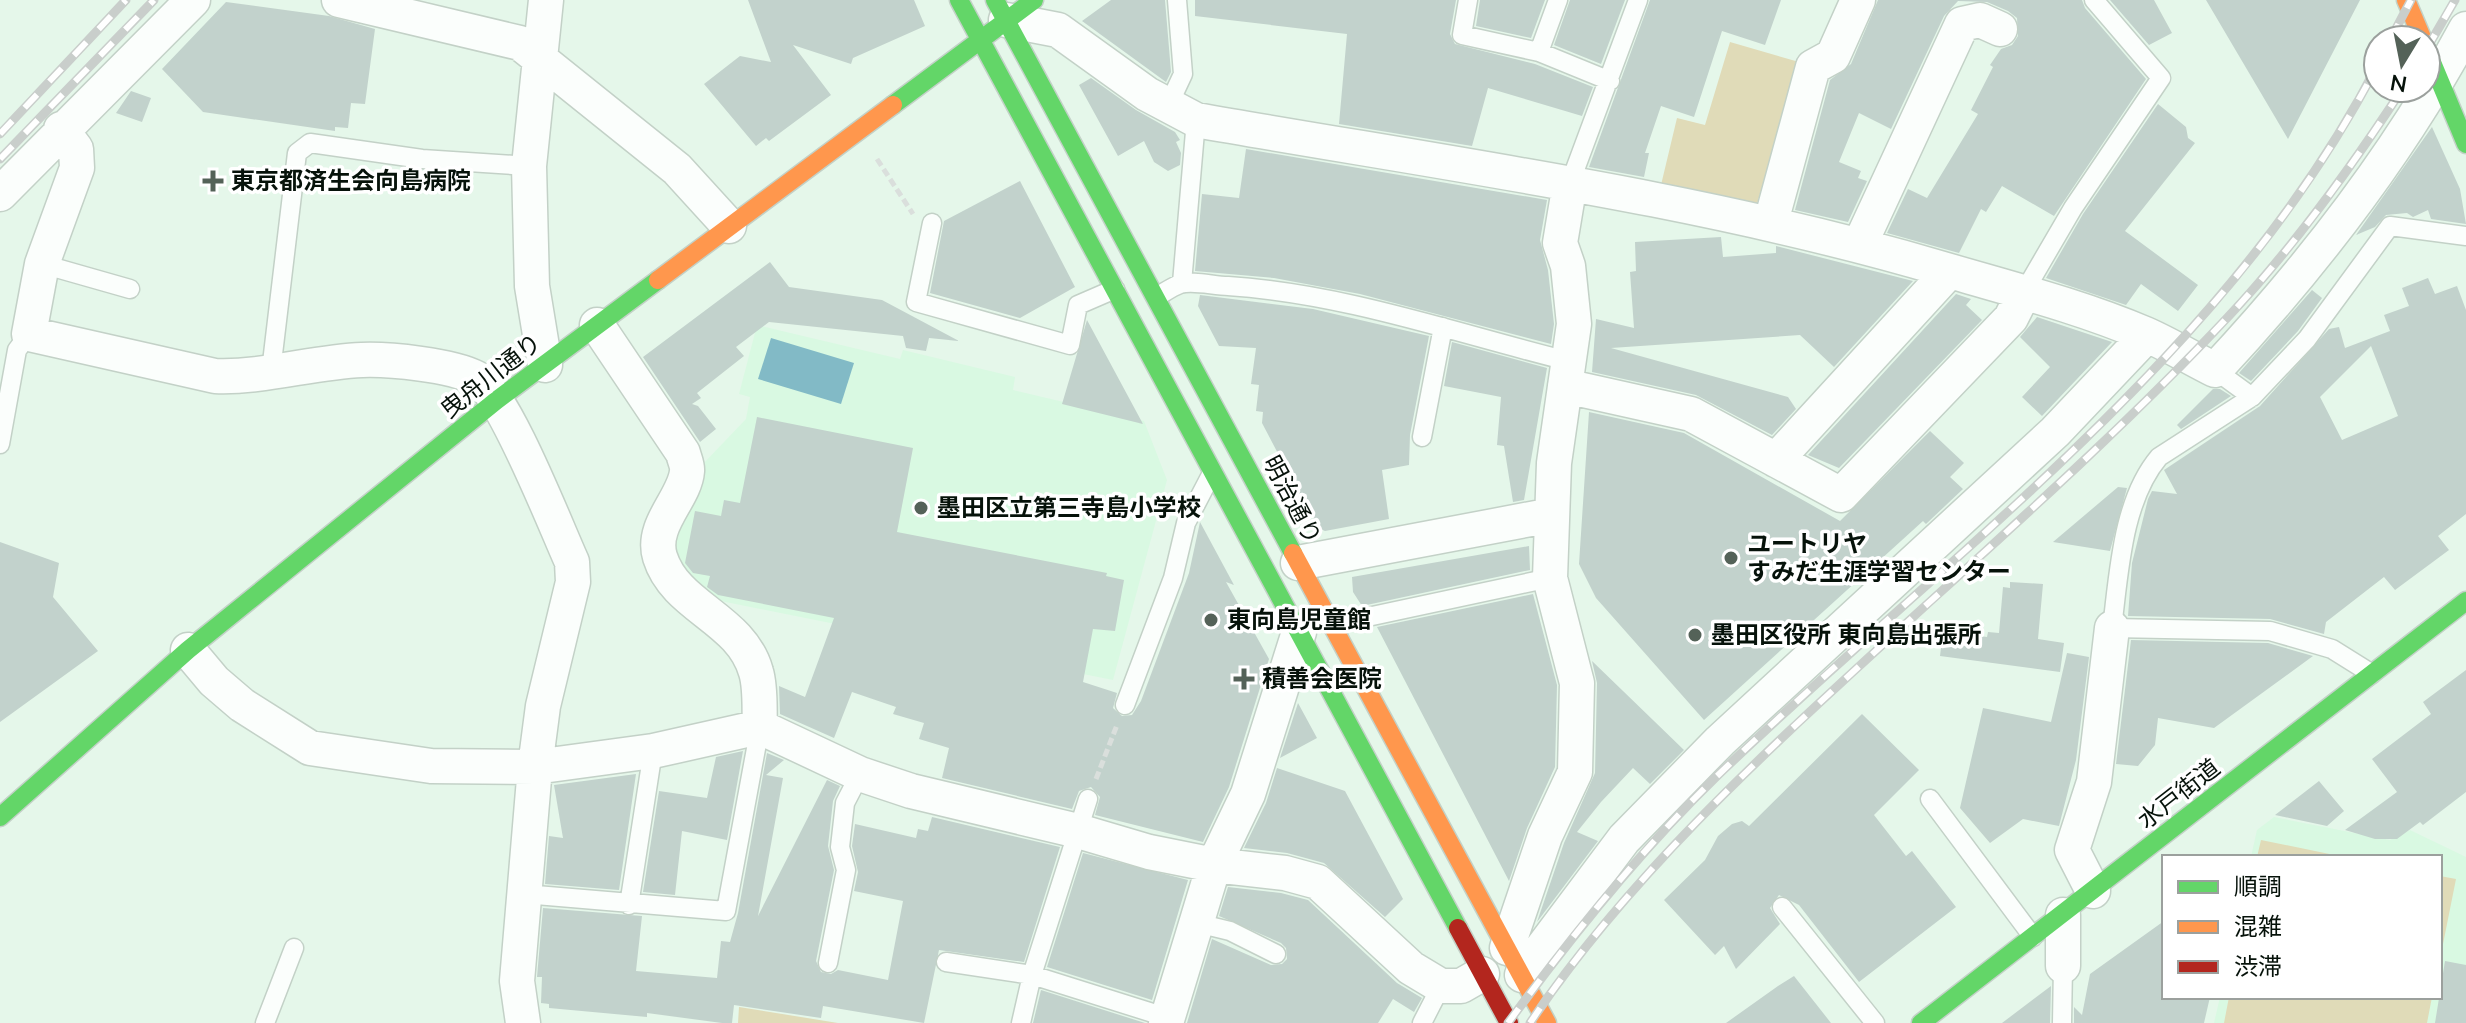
<svg xmlns="http://www.w3.org/2000/svg" width="2466" height="1023" viewBox="0 0 2466 1023" font-family="'Nunito Sans','Noto Sans JP',sans-serif">
  <style>
    .built { fill: #d9f9e2 }
    .green { fill: #e0dbb8 }
    .water { fill: #82bac6 }
    .building { fill: #c2d2cc; fill-rule: evenodd }
    .lines { fill: none; stroke-linecap: round; stroke-linejoin: round }
    .lane-casing { stroke: #c3d1c7; stroke-width: 21 }
    .street-casing { stroke: #c3d1c7; stroke-width: 37 }
    .fast-casing { stroke: #c3d1c7; stroke-width: 21 }
    .slow-casing { stroke: #c3d1c7; stroke-width: 21 }
    .jam-casing { stroke: #c3d1c7; stroke-width: 21 }
    .path { stroke: #dadfdc; stroke-width: 5; stroke-dasharray: 8 4; stroke-linecap: butt }
    .lane { stroke: #fbfefc; stroke-width: 18 }
    .street { stroke: #fbfefc; stroke-width: 34 }
    .fast { stroke: #63d668; stroke-width: 18 }
    .slow { stroke: #ff974d; stroke-width: 18 }
    .jam { stroke: #b3261e; stroke-width: 18 }
    .rail-casing { stroke: #c9cecb; stroke-width: 9 }
    .rail { stroke: #fff; stroke-width: 6; stroke-dasharray: 18; stroke-linecap: butt }
    .poi-dot { fill: #546258; stroke: #fff; stroke-width: 3 }
    .labels { text-anchor: middle; dominant-baseline: central; stroke-width: 7; stroke-linejoin: round; paint-order: stroke }
    .poi-label { font-size: 24px; font-weight: bold; fill: #06120a; stroke: #fff; text-anchor: start }
    .street-label { font-size: 24px; fill: #06120a; stroke: #fff }
  </style>
  <rect width="100%" height="100%" fill="#e5f7ea"/>
  <path class="built" d="M757 325 900 359 903 350 1015 377 1013 390 1144 421 1167 480 1113 680 701 597 674 568 669 531 702 465 746 419 750 397 739 394Z
    M2274 817 2390 840 2410 830 2466 857V1023H2214L2220 997H2440V857H2251L2257 830Z"/>
  <path class="green" d="M1730 42 1799 62 1757 204 1661 185 1677 118 1705 125Z
    M2261 840 2344 857H2257Z
    M2440 876 2456 879 2440 959Z
    M2229 997H2432L2427 1023H2224Z
    M739 1007 838 1023H738Z"/>
  <path class="water" d="M771 338 854 363 841 404 758 379Z"/>
  <path class="building" d="M748 0H914L925 26 853 58 851 64 793 45 831 95 769 141 766 138 756 146 704 84 740 56 771 62Z
    M1111 0H1165L1171 72 1166 82 1082 21Z
    M1195 0H1456L1450 34 1455 44 1535 64 1593 87 1582 116 1488 88 1472 146 1339 124 1347 34 1195 16Z
    M1480 0H1545L1531 38 1476 26Z
    M1570 0H1625L1601 64 1554 45Z
    M1650 0H1781L1765 45 1722 31 1694 117 1661 106 1645 153H1649L1644 177 1589 167Z
    M1878 0H2082L2085 8 2146 79 2054 216 2002 186 1986 212 1981 209 1959 253 1887 233 1908 189 1927 198 1978 114 1971 110 1993 67 1990 65 2001 49 2012 45 2018 36 2017 18 2008 11 1987 2 1958 1 1944 16 1891 129 1859 113 1839 162 1861 171 1858 178 1867 181 1848 222 1795 210 1830 80 1851 64Z
    M2110 0H2154L2172 33 2149 45Z
    M2206 0H2360L2288 139Z
    M226 2 329 16 375 29 365 104 351 103 348 128 335 127V131L203 112 162 69Z
    M1091 78 1136 110 1175 132 1180 140 1176 142 1181 153 1180 165 1168 171 1154 162 1144 141 1118 156 1079 85Z
    M131 91 151 98 142 122 116 113Z
    M2158 104 2186 127 2188 138 2195 143 2125 231 2198 285 2178 311 2141 284 2126 305 2046 278 2083 214Z
    M2432 127 2460 189 2466 224 2431 219 2428 210 2413 217 2407 213 2386 215 2375 227 2356 235Z
    M1246 149 1547 200 1540 240 1548 270 1554 324 1551 344 1360 294 1274 278 1195 271 1202 194 1239 198Z
    M1020 181 1075 287 1020 318 930 293 944 221Z
    M1721 237 1723 257 1776 253V246L1913 281 1834 367 1800 335 1611 348 1788 397 1796 409 1772 435 1696 395 1592 372 1596 319 1634 328 1630 272 1636 271 1635 242Z
    M770 262 789 287 882 300 959 341 929 338 926 351 906 348 903 336 769 322 736 347 744 356 697 393 701 398 692 404 698 406 716 429 700 442 643 357Z
    M2428 278 2435 294 2457 286 2466 310V514L2438 536 2449 550 2395 590 2384 577 2326 622 2324 634 2270 619 2128 616 2132 563 2148 499 2152 491 2177 494 2164 470 2260 406 2329 329 2339 327 2345 348 2390 331 2384 315 2409 306 2402 288ZM2371 346 2398 416 2342 440 2320 397Z
    M2312 290 2322 298 2298 331 2251 381 2239 373Z
    M1956 294 1971 299 1966 305 1982 320 1839 468 1808 455Z
    M1200 295 1313 309 1429 336 1410 435 1409 465 1382 470 1389 519 1325 531 1316 527 1308 500 1302 501 1290 478 1289 463H1283L1262 423 1263 412 1256 411 1259 385 1251 384 1256 348 1219 346 1198 306Z
    M2037 317 2112 342 2042 416 2022 397 2050 367 2020 337Z
    M1087 320 1143 424 1062 404Z
    M1452 342 1547 368 1524 500 1513 502 1504 446 1497 445 1501 397 1444 386Z
    M2213 389H2220L2231 396 2181 429 2177 425Z
    M1589 412 1684 433 1840 521 1930 431 1964 463 1950 477 1963 489 1926 524 1923 521 1704 720 1596 598 1579 564Z
    M757 417 913 448 897 532 1107 573 1106 576 1124 580 1115 631 1093 629 1083 682 1117 693 1113 708 1122 716 1132 715 1141 701 1189 573 1200 522 1234 585 1226 582 1269 659 1229 787 1203 842 1095 815 1100 797 1091 787 1079 791 1072 809 942 778 949 748 919 739 924 723 893 714 896 707 852 692 834 738 780 714 779 686 805 697 834 618 718 595 707 587 710 576 693 573 685 563 695 511 721 516 724 500 740 503Z
    M2118 487 2127 488 2110 551 2053 542Z
    M0 542 59 563 53 597 98 651 0 722Z
    M1529 546 1530 570 1362 606 1353 592 1352 577Z
    M2010 582 2043 584 2038 639 2064 643 2060 672 1940 656 1943 631 1987 637 1988 632 1999 633 2003 587 2010 588Z
    M1533 594 1557 685 1555 767 1527 828 1509 881 1377 627Z
    M2131 640 2268 643 2313 656 2214 728 2158 718 2155 745 2138 766 2116 764Z
    M2067 653 2089 657 2076 760 2059 826 2023 819 1990 843 1960 808 1983 708 2051 722Z
    M1592 661 1684 750 1650 784 1633 768 1601 802 1577 832 1598 841 1537 922 1564 843 1595 773 1597 683Z
    M2466 670V792L2423 825 2420 822 2397 839H2375L2345 830 2397 792 2372 759 2431 714 2423 702Z
    M1298 703 1317 738 1280 758Z
    M1862 714 1919 770 1874 815 1906 856 1912 851 1956 907 1859 982 1799 905 1779 895 1770 908 1780 924 1736 969 1724 946 1715 955 1664 900 1705 860 1718 836 1732 824 1742 821 1749 826Z
    M743 751 727 840 682 831 675 895 643 892 659 791 707 798 716 757Z
    M767 753 784 760 766 775 783 778 758 916 827 780 840 786 833 801 828 846 834 870 816 961 821 972 831 974 838 970 888 980 903 901 854 891 858 872 852 846 855 824 916 838 918 829 928 831 932 817 1060 847 1024 962 939 950 924 1023 823 1006 821 1018 734 1005 732 1023H722L647 1013V1017L549 1008V1004L541 1003 542 977H537L543 908 642 916 636 971 717 978 721 941 730 942 738 913Z
    M1277 768 1345 791 1403 899 1385 917 1324 863 1287 853 1244 848 1266 803Z
    M636 774 619 890 545 884 549 836 563 838 554 785Z
    M2319 781 2344 811 2327 826 2275 815Z
    M1083 853 1188 880 1152 1000 1047 967Z
    M1228 887 1281 893 1308 900 1397 983 1422 998 1414 1012 1393 999 1378 1023H1187L1212 939 1271 965 1282 964 1287 959 1286 948 1281 943 1219 916Z
    M2164 921V997H2210L2204 1023H2074V1007L2082 1015 2090 974Z
    M2445 961 2466 965V1023H2435Z
    M1794 976 1831 1023H1726L1778 986Z
    M2051 986 2050 1023H2002Z
    M1041 990 1145 1023H1033Z"/>
  <g class="lines">
    <defs>
      <path id="lane" d="M1468 0 1462 35 1539 52 1610 81
        M1539 52 1558 0
        M1169 104 1183 74 1177 0
        M1570 183 1638 0
        M932 223 916 302 1070 345 1078 305 1115 289
        M42 264 130 289
        M1182 283 1196 120
        M2024 292 2073 208 2161 78 2094 0
        M1158 296C1165 292 1172 287 1180 284 1193 280 1214 286 1228 286 1346 294 1455 333 1568 361
        M2215 370 2252 397
        M271 371 297 153 310 143 422 159 529 166
        M1422 437 1443 327
        M0 444 17 350 29 334
        M1330 625 1550 578
        M2372 674 2332 649 2270 631 2112 628C2119 573 2122 501 2159 457L2252 397 2307 339 2390 226 2466 236
        M1125 705 1173 578 1186 523 1211 475
        M1930 799 2033 937
        M524 894 726 911 760 727
        M629 905 653 751
        M1782 907 1875 1023
        M1197 923 1230 931 1276 954
        M946 962 1032 975 1172 1019
        M828 963 846 870 840 847 845 803 860 774
        M265 1023 294 948
        M1021 1023 1032 975 1088 799
        M1422 1023 1441 986
        M2062 1023 2063 966"/>
      <path id="street" d="M339 0 520 43 677 169 729 226
        M1006 20 1058 30 1147 94 1196 120C1446 164 1699 197 1943 269 2011 289 2079 306 2145 334 2168 344 2191 358 2215 370 2311 267 2399 154 2466 29
        M61 129 76 149 77 168 42 264 29 334 215 376C264 378 312 362 362 360 389 359 452 365 476 378 504 393 556 527 572 562L573 582 543 706 535 767 517 981 523 1023
        M0 194 193 0
        M1771 222 1813 67 1833 56 1858 0
        M1860 244 1962 24 1980 20 2000 29
        M597 325 683 453C684 458 688 466 687 471 685 498 650 525 660 557 676 608 741 618 756 672 761 688 759 710 760 727
        M545 365 532 286 529 166 546 0
        M1565 386 1691 414 1841 495 2011 318 2024 292
        M1776 460 1942 279 1945 270
        M1298 563 1552 515
        M188 650 214 681 242 705 310 748 431 766 535 767 653 751 760 727 860 774 911 791 1078 831 1149 852 1214 865 1285 873 1318 882 1411 968 1441 986H1461L1482 974
        M2093 891 2072 850 2094 782 2112 628
        M1507 948 1545 836 1575 772 1577 683 1550 578 1554 463 1574 324 1568 266 1560 243 1570 183
        M2063 966V915
        M1522 975 1624 839 1720 741 2055 432 2147 335
        M1166 1023 1214 865 1248 794 1299 632"/>
      <path id="fast" d="M959 0 1458 928
        M995 0 1293 553
        M2426 48 2466 144
        M893 105 1034 0
        M0 817 188 650 497 400 658 280
        M1921 1023 2466 601"/>
      <path id="slow" d="M2406 0 2423 40
        M658 280 893 105
        M1293 553 1547 1023"/>
      <path id="jam" d="M1458 928 1509 1023"/>
    </defs>
    <use href="#lane" class="lane-casing"/>
    <use href="#street" class="street-casing"/>
    <use href="#fast" class="fast-casing"/>
    <use href="#slow" class="slow-casing"/>
    <use href="#jam" class="jam-casing"/>
    <path class="path" d="M877 159 913 214
      M1096 779 1117 725"/>
    <use href="#lane" class="lane"/>
    <use href="#street" class="street"/>
    <use href="#fast" class="fast"/>
    <use href="#slow" class="slow"/>
    <use href="#jam" class="jam"/>
    <defs>
      <path id="rail" d="M2390 40 2411 0
        M2426 50 2455 0
        M0 134 126 0
        M0 159 154 0
        M1508 1023C1571 937 1638 853 1715 778 1947 554 2227 357 2378 64
        M1530 1023C1628 877 1761 756 1890 638 2004 534 2121 431 2227 318 2293 248 2351 168 2403 88"/>
    </defs>
    <use href="#rail" class="rail-casing"/>
    <use href="#rail" class="rail"/>
  </g>
  <g class="poi-dot">
    <path d="M209 169h8v8h8v8h-8v8h-8v-8h-8v-8h8z"/>
    <circle cx="921" cy="508" r="8"/>
    <circle cx="1731" cy="558" r="8"/>
    <circle cx="1211" cy="620" r="8"/>
    <circle cx="1695" cy="635" r="8"/>
    <path d="M1240 667h8v8h8v8h-8v8h-8v-8h-8v-8h8z"/>
  </g>
  <g class="labels">
    <g class="poi-label">
      <text x="231" y="181">東京都済生会向島病院</text>
      <text x="937" y="508">墨田区立第三寺島小学校</text>
      <text x="1747" y="544">ユートリヤ<tspan x="1747" dy="28">すみだ生涯学習センター</tspan></text>
      <text x="1227" y="620">東向島児童館</text>
      <text x="1711" y="635">墨田区役所 東向島出張所</text>
      <text x="1262" y="679">積善会医院</text>
    </g>
    <g class="street-label">
      <text transform="translate(491 376) rotate(-38)">曳舟川通り</text>
      <text transform="translate(1292 500) rotate(62)">明治通り</text>
      <text transform="translate(2179 794) rotate(-38)">水戸街道</text>
    </g>
  </g>
  <rect x="2162" y="855" width="280" height="144" fill="#ffffff" stroke="#9ba09d" stroke-width="2"/>
  <rect x="2178" y="881" width="40" height="12" fill="#63d668" stroke="#9ba09d" stroke-width="2"/>
  <text x="2234" y="895" font-size="24" fill="#06120a">順調</text>
  <rect x="2178" y="921" width="40" height="12" fill="#ff974d" stroke="#9ba09d" stroke-width="2"/>
  <text x="2234" y="935" font-size="24" fill="#06120a">混雑</text>
  <rect x="2178" y="961" width="40" height="12" fill="#b3261e" stroke="#9ba09d" stroke-width="2"/>
  <text x="2234" y="975" font-size="24" fill="#06120a">渋滞</text>
  <g transform="translate(2402 64) rotate(190)"><circle r="38" fill="#ffffff" stroke="#9ba09d" stroke-width="2"/>
  <path d="M0-6L14 30L0 20L-14 30Z" fill="#546258"/>
  <text y="-12" font-size="22" font-weight="bold" text-anchor="middle" fill="#06120a">N</text>
  </g>
</svg>
